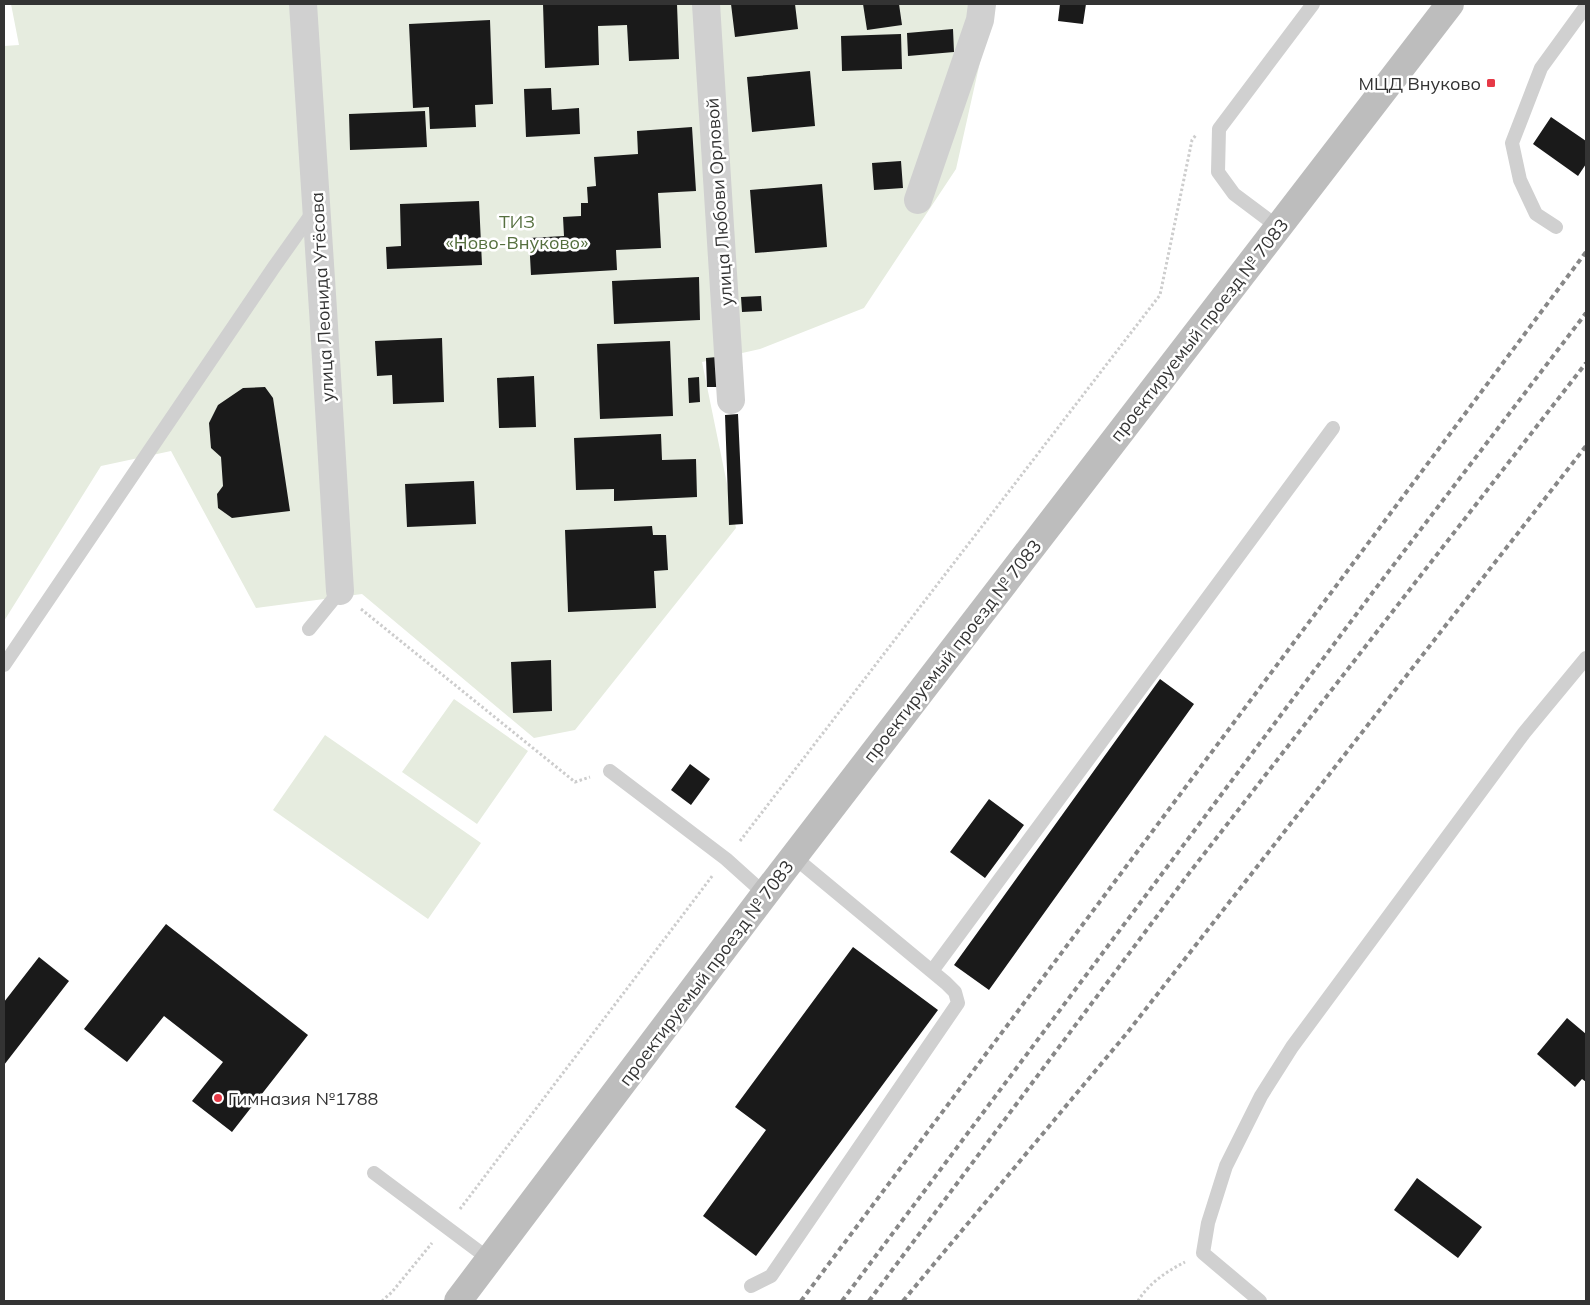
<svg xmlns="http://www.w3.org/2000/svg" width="1590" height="1305" viewBox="0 0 1590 1305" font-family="Mulish,sans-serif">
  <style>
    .green { fill: #e6ecdf }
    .building { fill: #1a1a1a }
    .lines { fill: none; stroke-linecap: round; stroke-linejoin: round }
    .path { stroke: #cdcdcd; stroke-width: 3; stroke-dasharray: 2.5 2.5; stroke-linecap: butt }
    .service { stroke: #d0d0d0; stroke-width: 14 }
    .minor { stroke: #d0d0d0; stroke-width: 28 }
    .secondary { stroke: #bdbdbd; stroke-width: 28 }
    .rail { stroke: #888; stroke-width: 4; stroke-dasharray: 5 4; stroke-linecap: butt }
    .poi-dot { fill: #e63946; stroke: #fff; stroke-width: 2 }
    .labels { text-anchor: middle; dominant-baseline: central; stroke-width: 5; stroke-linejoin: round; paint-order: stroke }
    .poi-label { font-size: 18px; fill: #333; stroke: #fff; text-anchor: end }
    .street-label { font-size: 18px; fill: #333; stroke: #fff }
    .park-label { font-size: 18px; fill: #56703f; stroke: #fff }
  </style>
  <rect width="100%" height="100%" fill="#fff"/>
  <path class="green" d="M11 4H993L956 169 864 308 760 349 702 362 736 528 575 730 534 738 362 594 256 608 171 451 101 466 4 621V46L19 45Z
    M454 699 528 751 477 824 402 772Z
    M325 735 481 843 428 919 273 810Z"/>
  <path class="building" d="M543 4H677L679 59 629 61 627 25 598 26 599 65 545 68Z
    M731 4H795L798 29 735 37Z
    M863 4H899L902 25 867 30Z
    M1060 4H1086L1083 24 1058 21Z
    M490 20 493 104 475 105 476 127 430 129 429 107 413 108 409 24Z
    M953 29 954 52 908 56 907 33Z
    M901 34 902 69 842 71 841 36Z
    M810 71 815 126 752 132 747 77Z
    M551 88 552 110 579 108 580 134 526 137 524 89Z
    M425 111 427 147 350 150 349 114Z
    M1551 117 1586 141V164L1578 176 1533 144Z
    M692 127 696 191 658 193 661 248 616 250 617 270 531 275 529 238 564 236 563 217 581 216V203H588L587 187 596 186 594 157 638 154 637 131Z
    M901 161 903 188 874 190 872 163Z
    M822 184 827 247 755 253 750 190Z
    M479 201 482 265 387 269 386 247 401 246 400 204Z
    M699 277 700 320 614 324 612 281Z
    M761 296 762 311 742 312 741 297Z
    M442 338 444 402 393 404 392 375 377 376 375 341Z
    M670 341 673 416 600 419 597 344Z
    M717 357 718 387H707L706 358Z
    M534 376 536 427 499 428 497 378Z
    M699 377 700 402 689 403 688 378Z
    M265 387 273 398 290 511 232 518 218 508 217 494 223 486 221 457 211 448 209 423 218 405 243 388Z
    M738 414 743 524 729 525 725 415Z
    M661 434 662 460 696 459 697 497 614 501V489L576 490 574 438Z
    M474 481 476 524 407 527 405 484Z
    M652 526 653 535H666L668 570 654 571 656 608 568 612 565 530Z
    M551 660 552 711 513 713 511 662Z
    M1160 679 1194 704 989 990 954 965Z
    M690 764 710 779 691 805 671 790Z
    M989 799 1024 825 985 878 950 852Z
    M166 924 308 1035 232 1132 192 1101 223 1062 164 1016 127 1062 84 1029Z
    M853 947 938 1010 756 1256 703 1216 766 1130 735 1107Z
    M39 957 69 981 4 1065V1002Z
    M1567 1018 1586 1034V1082L1582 1079 1575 1087 1537 1054Z
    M1417 1178 1482 1227 1458 1258 1394 1210Z"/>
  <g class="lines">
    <path class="path" d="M361 609 575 782 590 777
      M740 841 1160 295 1192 140 1196 135
      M460 1209 713 875
      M382 1301 392 1292 432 1243
      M1138 1301C1148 1284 1167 1271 1185 1262"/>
    <path class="service" d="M1278 227 1234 194 1218 172 1219 129 1313 4
      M1556 227 1536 214 1520 180 1512 143 1541 68 1586 6
      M309 629 340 591
      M4 665 274 267 313 212
      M610 771 726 859 765 894
      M932 971 1333 428
      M374 1173 489 1259
      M751 1286 771 1276 958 1003 955 992 946 983 794 857
      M1260 1301 1203 1253 1208 1223 1226 1166 1261 1096 1292 1047 1524 733 1586 658"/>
    <path class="minor" d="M303 4C317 200 328 395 340 591
      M706 4 731 400
      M918 200 980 20 982 4"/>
    <path class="secondary" d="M458 1301 765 894 1450 4"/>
    <path class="rail" d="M801 1301 1586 252
      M842 1301 1376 588 1586 313
      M869 1301 1190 872 1586 363
      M903 1301 1127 1033 1586 446"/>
  </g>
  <g class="poi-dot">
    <rect x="1486" y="78" width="10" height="10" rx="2.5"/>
    <circle cx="218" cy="1098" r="5"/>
  </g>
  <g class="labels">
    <g class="poi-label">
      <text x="1481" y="83">МЦД Внуково</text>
      <text x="228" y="1098" text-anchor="start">Гимназия №1788</text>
    </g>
    <g class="street-label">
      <text transform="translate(719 202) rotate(-94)">улица Любови Орловой</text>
      <text transform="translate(322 297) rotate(-93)">улица Леонида Утёсова</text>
      <text transform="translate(1199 330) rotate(-52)">проектируемый проезд № 7083</text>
      <text transform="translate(952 651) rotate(-52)">проектируемый проезд № 7083</text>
      <text transform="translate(706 973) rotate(-53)">проектируемый проезд № 7083</text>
    </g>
    <g class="park-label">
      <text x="517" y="221">ТИЗ<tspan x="517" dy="21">«Ново-Внуково»</tspan></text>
    </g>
  </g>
  <rect width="1590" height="1305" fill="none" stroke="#333333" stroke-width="10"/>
</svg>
